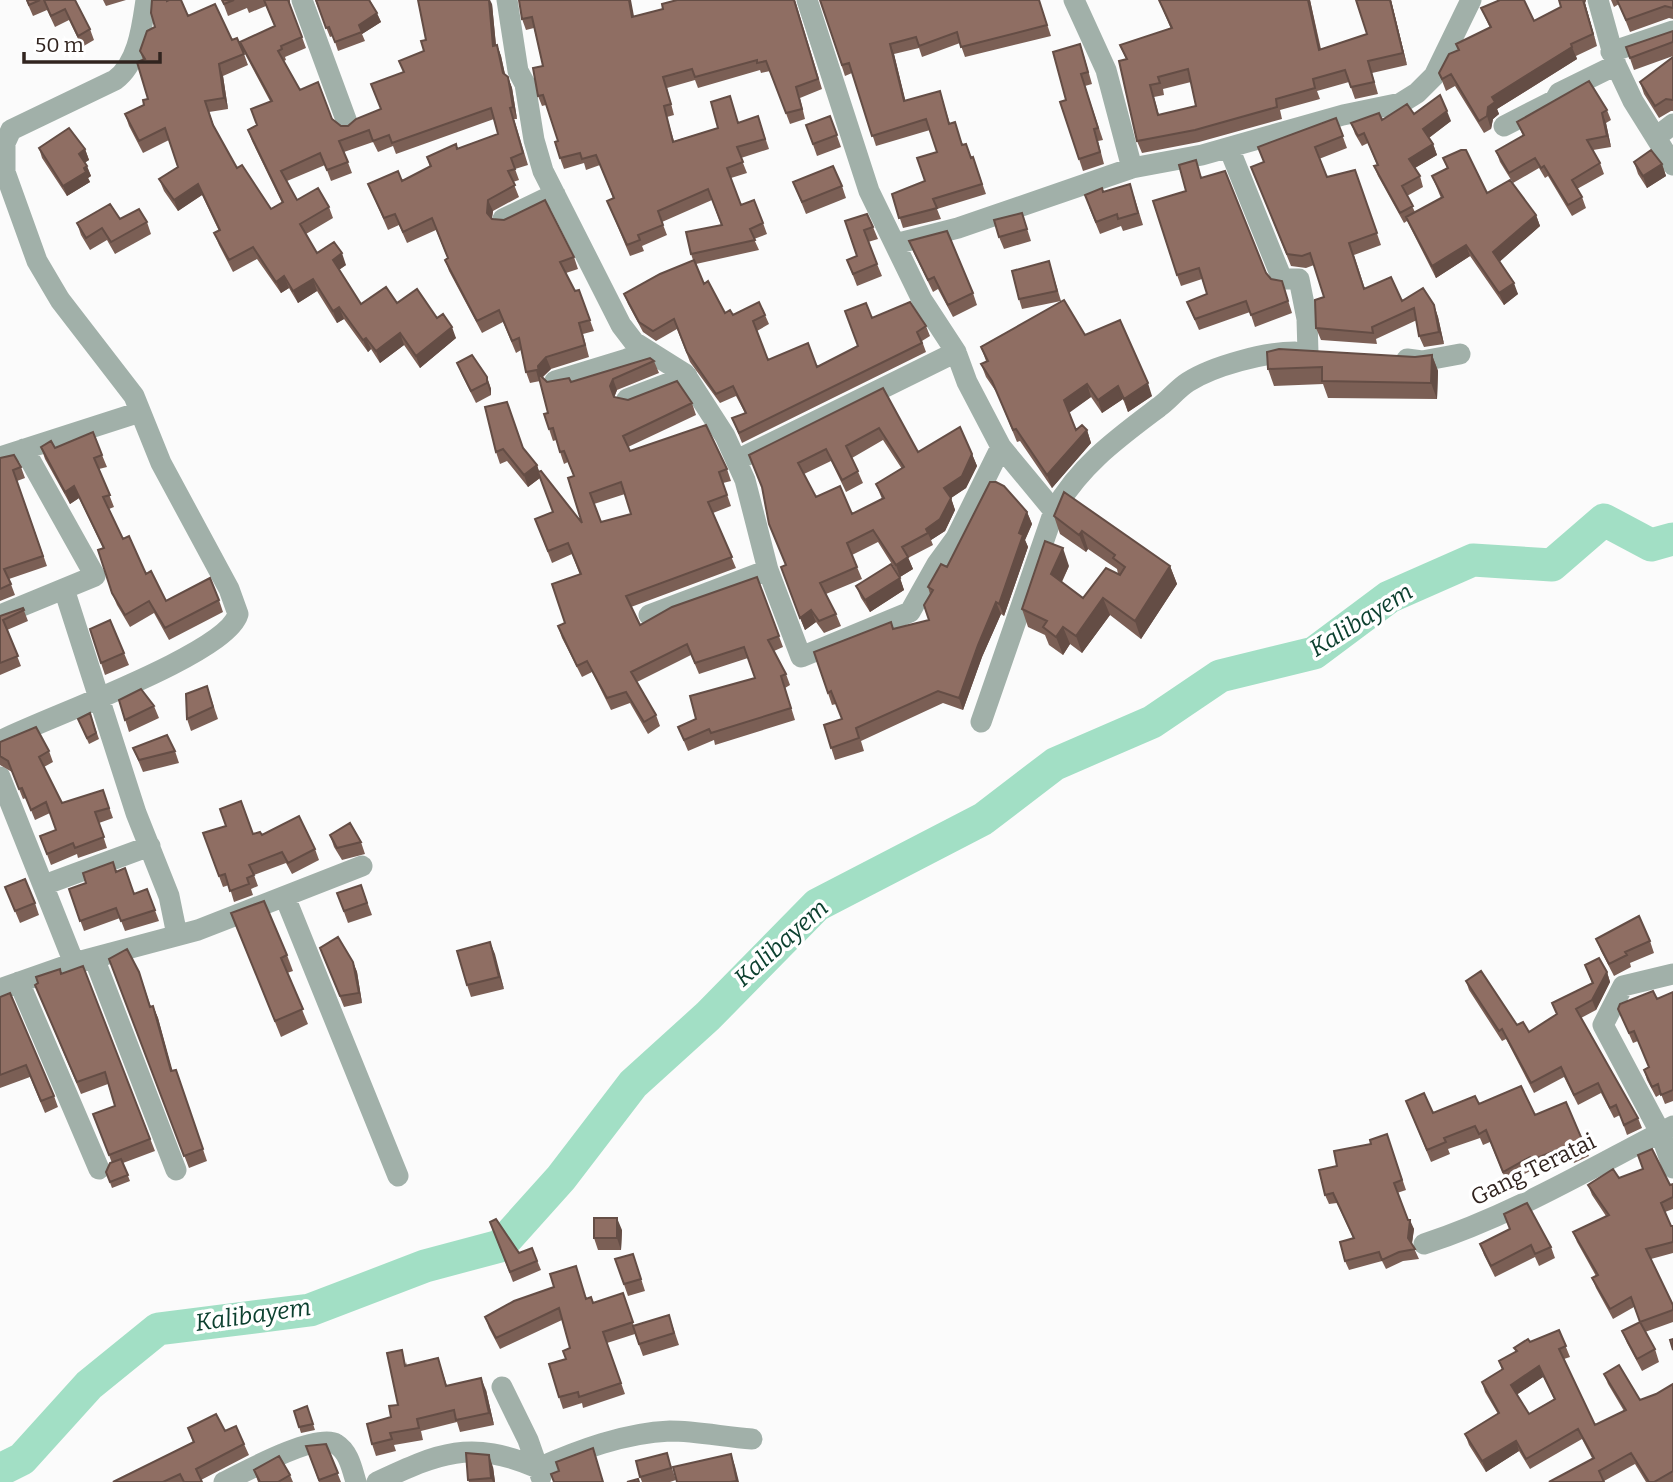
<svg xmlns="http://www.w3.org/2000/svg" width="1673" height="1482" viewBox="0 0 1673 1482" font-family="Bitter,serif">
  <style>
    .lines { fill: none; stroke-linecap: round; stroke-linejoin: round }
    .river { stroke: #a2dfc5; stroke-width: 33 }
    .minor { stroke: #a1b0a9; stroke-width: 21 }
    .wall { fill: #7b5f55; fill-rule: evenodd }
    .shaded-wall { fill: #644d45 }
    .building { fill: #8f6e63; stroke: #644d45; stroke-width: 2; fill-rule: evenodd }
    .labels { text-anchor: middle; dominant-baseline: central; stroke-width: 7; stroke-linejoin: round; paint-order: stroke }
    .street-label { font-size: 23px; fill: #31241f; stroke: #fff }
    .water-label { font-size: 24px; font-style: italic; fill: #0c402f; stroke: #fff }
  </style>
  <rect width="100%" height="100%" fill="#fbfbfb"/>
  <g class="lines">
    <path class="river" d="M0 1470 22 1459 89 1385 158 1329 310 1310 425 1266 500 1246 561 1178 633 1084 708 1016 817 905 983 819 1055 764 1152 722 1220 676 1314 653 1389 597 1473 560 1552 565 1604 520 1651 545 1673 539"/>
    <path class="minor" d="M302 0 348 125
      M507 0 518 71 525 84 534 140 543 171 621 325 634 342 685 374 725 436 745 480 768 570 801 657 910 612 937 564 956 538 1001 447
      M807 0 869 191 922 300 956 352 967 382 1001 447 1054 511
      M1074 0 1106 70 1132 168
      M1598 0 1616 65 1633 101 1673 165
      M1611 52 1673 31
      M1504 126 1555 100 1559 93 1616 65
      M1656 137 1673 124
      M1229 148 1282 279H1299L1307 319 1308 353
      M503 219 555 194
      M895 244 958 228 1132 168 1202 155 1343 115 1401 103 1417 93 1434 76 1471 0
      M1407 359 1422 361 1460 354
      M555 381 627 359 646 350
      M627 399 687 376
      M0 457 140 412
      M737 460 956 352
      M64 589 136 813 169 896 177 935
      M0 615 95 576 24 449
      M649 615 768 570
      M981 722 1054 511C1080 465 1118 438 1159 407 1169 400 1177 389 1188 382 1213 366 1265 352 1295 352
      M0 741C44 718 226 655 238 614L229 589 161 463 134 396 60 300 37 261 5 172V143L11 130 115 80C138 63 142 27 146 0
      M0 777 74 963
      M44 885 150 846
      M285 897 398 1176
      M94 958 176 1170
      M1673 974 1623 986 1603 1025 1660 1132 1673 1168
      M19 982 99 1169
      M0 989 74 963 198 930 362 866
      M1424 1244C1513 1215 1591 1168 1673 1126
      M502 1387 528 1440 541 1477
      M224 1482C244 1472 318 1432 336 1444 349 1452 352 1469 356 1482
      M377 1482C439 1453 470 1439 538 1468 579 1450 624 1433 670 1431 696 1431 725 1437 752 1439"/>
  </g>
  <path class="wall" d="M26 0H75L90 29 94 40 82 47 69 20 55 27 47 10 33 16Z
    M103 0H126L106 6Z
    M222 0H290V4L306 48 285 57 286 60 284 61 300 90 341 126H348L381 109 403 72 424 51 426 40 492 4 496 45H497L501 56 505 74 508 77 512 88 517 119H514L528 165 515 169 519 180 513 182 519 197 493 211 492 218 574 257 578 269 566 273 575 291 579 290 594 331 583 334 589 357 551 369 542 378 547 382H571L654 361 659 373 617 390 614 397 628 400 692 403 696 415 628 447 630 451 727 469 731 481 723 483 731 506 713 513 736 568 631 607 640 625 757 577 783 647 774 651 786 674 790 685 785 688 795 720 715 745 714 740 688 751 678 727 696 719 755 678 748 658 699 674 691 655 637 682 656 715 660 726 648 734 630 703 611 710 592 672 582 677 562 638 558 626 565 623 580 575 572 554 552 563 535 519 553 512 540 478 528 487 507 461 500 464 496 452 485 407 524 449 537 465 539 472 582 523 574 476 568 462 564 464 556 440 553 441 549 429 548 413 540 381 530 383 526 372 521 350 516 353 503 322 482 333 449 271 445 260 448 259 436 230 407 243 399 225 388 230 368 184 402 181 430 167 427 157 456 144 458 149 498 134 494 119 396 154 393 146 378 152 373 142 344 152 352 173 331 181 325 165 287 181 297 200 329 207 333 218 306 234 317 253 346 265 339 270 361 304 397 303 437 318 456 338 420 368 404 345 380 363 371 349 368 352 344 319 337 323 317 291 298 303 289 288 281 293 257 259 233 272 219 245 214 233 219 231 202 195 178 211 164 191 159 179 178 167 169 140 143 153 129 126 125 114 144 105 148 99 143 60 140 51 155 27 188 16 232 40 244 54 248 65 223 76 228 109 209 112 214 126 237 168 271 209 282 203 252 141 248 130 257 126 270 101 245 54 240 42 275 27 266 6 249 13 247 8 228 16ZM625 494 631 514 601 522 594 504Z
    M315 0H370L381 22 362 34 365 41 338 51 333 36 330 37Z
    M519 0 634 16 663 9 677 0H795L822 89 800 98 805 119 790 124 770 71 761 73 760 70 698 88 695 80 667 88 674 115 667 117 674 141 718 128 730 96 738 123 758 116 769 149 741 158 747 173 731 178 741 205 763 223 767 234 754 239 759 250 696 264 704 284 725 313 733 315H765L769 324 757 331 768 360 817 367 858 346 872 318 926 326 930 336 922 341 926 352 742 443 732 418 745 413 736 396 720 403 690 362 677 329 656 341 643 332 628 304 624 294 693 260 691 254 721 225 712 200 662 222 667 235 642 246 644 251 630 256 607 201 613 198 600 165 586 170 584 163 564 169 560 158 558 141 546 105 542 106 538 96 543 66 534 28 526 30 522 19Z
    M820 0H1039L1051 36 965 57 960 43 922 57 919 48 894 54 905 100 943 101 950 124 971 157H973L986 194 937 209 941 219 903 228 892 194 925 181 937 152 930 130 876 146 852 73 845 76Z
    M1159 0H1310L1321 49 1367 34 1391 0 1407 65 1372 73 1378 94 1355 99 1349 82 1317 91 1320 99 1280 110 1282 119 1199 142 1142 153 1137 141 1126 59 1120 45 1171 29ZM1191 82 1196 106 1159 115 1154 97 1164 95 1163 89Z
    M1559 0H1586L1585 3 1597 46 1576 56 1577 59 1497 109 1499 114 1493 119 1491 129 1484 133 1455 86 1446 91 1439 73 1458 50 1456 44 1490 28 1481 8 1534 21 1561 7Z
    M1611 0H1673V19L1669 18 1630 32 1619 4 1614 7Z
    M1673 31V56L1634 70 1626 47Z
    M1084 56 1092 84 1085 86 1103 140 1098 141 1104 164 1083 171 1079 159 1066 100Z
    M1673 57V111H1671L1659 118 1644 94 1640 82Z
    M1607 110 1611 120 1606 123 1611 147 1593 150 1600 163 1604 174 1577 189 1582 197 1586 208 1572 216 1548 176 1545 178 1539 168 1513 183 1500 162 1496 151 1523 136 1517 122Z
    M1414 114 1451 121 1429 138 1433 144 1437 155 1415 168 1420 176 1423 187 1407 196 1415 212 1441 198 1432 176 1447 168 1443 158 1487 193 1536 215 1540 226 1499 262 1518 294 1504 305 1470 256 1436 278 1407 221 1404 223 1378 176 1374 166 1377 165 1368 143 1362 146 1355 134 1351 123 1382 120Z
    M830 116 841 147 817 156 806 125Z
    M1336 118 1347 148 1319 159 1327 177 1355 170 1381 245 1354 255 1365 289 1402 301 1434 305 1438 317 1444 344 1424 347 1419 336 1417 320 1376 339 1377 344 1321 340 1316 328 1324 297 1314 265 1306 268 1291 266 1256 179 1264 163Z
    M39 148 85 149 89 160 85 162 91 176 88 178 90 182 67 196 42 158Z
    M1634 162 1662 164 1666 176 1647 188 1638 174Z
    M1202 178 1266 273 1271 279 1282 281 1292 313 1255 327 1250 312 1199 330 1187 302 1207 294 1202 279 1181 286 1177 275Z
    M793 182 842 186 846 198 806 214Z
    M1134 196 1143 225 1123 231 1121 226 1100 234 1089 207Z
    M1022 213 1031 241 1004 249 999 237Z
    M120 219 147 222 151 234 115 254 107 240 90 250 81 235 77 223Z
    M845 221 873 227 878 239 868 242 882 276 857 286 847 260 857 256Z
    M909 241 973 293 977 305 953 317 938 289 933 292 914 253Z
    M1049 261 1061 301 1022 309 1019 299Z
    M1085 335 1152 396 1128 412 1123 399 1102 413 1091 397 1069 412 1076 430H1087L1091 443 1052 488 1020 441 1017 442 997 393 986 377 981 364 986 361 981 347Z
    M1432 355 1438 371 1437 399 1328 398 1323 384 1274 386 1268 369 1415 357Z
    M457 363 487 377 491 389V395L476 403 462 375Z
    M883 388 918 452 972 454 977 466 966 488 951 498 955 510 945 531 931 540 933 545 908 558 913 569 900 577 878 542 852 555 862 579 826 594 836 614 841 626 824 633 816 622 805 630 781 567 786 566 769 524 762 489ZM883 440 902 469 876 484 882 499 852 514 816 497 804 474 831 461 846 492 863 483 852 458Z
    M41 447 55 448 102 455 107 467 99 469 114 507 109 509 123 539 166 601 219 600 223 612 169 640 154 613 130 627 117 605 112 593 103 548 79 498 70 504 45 459Z
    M0 458 21 467 25 478 17 481 47 566 9 579 15 595 0 601Z
    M1027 512 1032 524 1025 540 1028 547 1004 616 1001 614 982 657 963 710 943 703 861 741 864 751 835 760 824 725 842 719 836 704 832 705 814 652 893 629 929 620 930 594 928 587 947 567Z
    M1054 516 1170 566 1177 584 1141 639 1110 615 1082 653 1070 644 1063 655 1049 645 1045 635 1028 627 1022 609 1069 566 1062 582 1083 598 1118 574 1117 569 1088 549 1086 552 1060 534Z
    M900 578 904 590 870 612 861 598 856 586Z
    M23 608 28 621 7 630 21 666 0 675V616Z
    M124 653 129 665 105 675 101 663Z
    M211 698 218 719 191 731 187 719Z
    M119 700 154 706 159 718 129 732Z
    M90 713 99 739 89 744 78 719Z
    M0 742 49 751 53 762 44 767 62 803 103 790 113 818 99 823 107 848 78 858 77 854 51 865 40 836 56 830 50 813 35 820 26 798 23 799 12 772 0 765Z
    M133 748 175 751 179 763 143 772Z
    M203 833 262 835 315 849 319 860 292 874 286 863 254 875 258 886 251 889 253 895 234 902 229 885 223 887Z
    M330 835 361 842 365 854 342 860 334 847Z
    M116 872 134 894 147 889 159 921 125 931 120 918 84 931 69 889Z
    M361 885 372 915 348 923 337 893Z
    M5 887 35 903 39 915 20 923Z
    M231 913 287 955 293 971 287 973 308 1024 281 1037Z
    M1596 939 1650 941 1654 953 1630 963 1631 967 1614 976 1601 951Z
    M490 942 504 989 471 997 467 985Z
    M320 948 353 962 357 972 362 1003 344 1007Z
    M109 959 139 972 151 1007 153 1006 158 1018 172 1071 176 1070 207 1161 189 1168Z
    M1585 965 1607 972 1610 982 1596 1010 1581 1018 1638 1118 1642 1128 1627 1135 1620 1115 1614 1118 1601 1093 1578 1105 1564 1077 1534 1093 1506 1039 1502 1041 1469 990 1466 981 1517 1025 1529 1032 1557 1014 1592 983Z
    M83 966 155 1151 123 1163 130 1181 112 1188 106 1172 112 1163 93 1114 115 1106 108 1084 81 1094 35 985Z
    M1673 992V1101L1665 1104 1661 1094 1656 1097 1647 1080 1644 1070 1649 1067 1638 1041 1633 1043 1618 1009 1657 999Z
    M0 997 54 1096 58 1107 45 1113 30 1077 0 1088Z
    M1406 1101 1433 1113 1479 1104 1535 1115 1584 1144 1589 1156 1574 1163 1572 1158 1536 1172 1534 1169 1507 1183 1490 1142 1483 1145 1480 1138 1448 1149 1450 1154 1431 1162Z
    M1387 1134 1406 1190 1397 1193 1408 1220 1414 1229 1412 1244 1419 1259 1403 1261 1386 1269 1382 1261 1349 1270 1345 1261 1353 1238 1337 1203 1329 1204 1325 1195 1337 1166Z
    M1619 1178 1670 1185 1673 1184V1209L1665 1212 1671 1226H1673V1253L1651 1259 1673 1305V1322L1645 1332 1655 1349 1659 1362 1642 1371 1627 1343 1622 1331 1640 1322 1634 1307 1613 1319 1596 1288 1592 1278 1596 1276 1577 1242 1573 1232 1606 1216 1592 1195 1588 1185Z
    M490 1222 519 1253 532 1248 541 1270 513 1282Z
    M1509 1229 1551 1247 1555 1258 1539 1266 1535 1257 1495 1277 1484 1255 1480 1244Z
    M622 1230 621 1250H598L594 1238Z
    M633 1254 645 1291 628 1296 615 1259Z
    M623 1293 634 1326 669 1315 679 1345 643 1356 635 1334 607 1343 625 1394 583 1408 582 1403 563 1409 559 1397 566 1359 570 1348 562 1320 500 1349 489 1328 485 1317 587 1299 593 1303Z
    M1559 1330 1570 1357 1564 1359 1595 1425 1624 1411 1608 1384 1604 1374 1640 1400 1656 1394 1673 1384V1482H1646L1635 1464 1604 1481 1582 1439 1530 1469 1519 1451 1486 1472 1469 1445 1465 1434 1498 1414 1485 1392 1482 1382 1502 1370 1499 1361 1516 1352 1514 1348ZM1543 1377 1554 1399 1529 1414 1517 1394Z
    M438 1358 447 1386 486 1390 494 1425 460 1432 457 1422 421 1431 423 1440 394 1445 396 1451 376 1456 372 1444 391 1417 398 1405 406 1362 407 1366Z
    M307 1406 315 1430 301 1433 294 1411Z
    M188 1428 225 1431 244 1444 249 1455 201 1480 202 1482H113L193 1442Z
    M326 1444 341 1482H319L306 1446Z
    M671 1465 676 1480 670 1482H642L640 1477Z
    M493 1467 495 1482H469L468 1480Z
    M254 1470 290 1475 293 1482H258Z"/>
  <path class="shaded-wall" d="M489 0H490L492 4 497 57 493 46Z
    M629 0H631L636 27 632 17Z
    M1308 0H1310L1323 62 1319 50Z
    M1390 0H1391L1407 65 1403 53Z
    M1583 0H1586L1585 3 1597 46Z
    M377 13 381 22 362 34 359 25Z
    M890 44 894 54 908 111 904 101Z
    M497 45 501 56 507 84 503 73Z
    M1572 47 1577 59 1497 109 1499 114 1493 119 1491 129 1487 116 1488 107 1492 97Z
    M219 64 223 76 228 109 224 98Z
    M508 77 512 88 517 119 513 107Z
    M1447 111 1451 121 1427 139 1423 129Z
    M1602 113 1606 123 1611 147 1607 136Z
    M1433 144 1437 155 1413 169 1409 159Z
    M85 149 89 160 83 164 79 154Z
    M1662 164 1666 176 1647 188 1643 176Z
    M87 166 91 176 88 178 90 182 67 196 63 186Z
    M198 184 202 195 178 211 174 200Z
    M488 200 493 211 491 224 487 213Z
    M1536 215 1540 226 1497 264 1493 252Z
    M1466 245 1470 256 1436 278 1432 266Z
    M342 253 346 265 337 271 333 260Z
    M284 276 289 288 281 293 276 282Z
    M313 279 317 291 298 303 293 291Z
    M1514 283 1518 294 1504 305 1499 293Z
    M1434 305 1438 317 1444 344 1439 332Z
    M339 307 344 319 337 323 333 311Z
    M452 327 456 338 420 368 416 356Z
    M400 333 404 345 380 363 376 351Z
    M366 338 371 349 368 352 363 340Z
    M1432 355 1438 371 1437 399 1431 383Z
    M546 357 551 369 542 377 539 374 538 366Z
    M487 377 491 389V395L487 383Z
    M613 379 617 390 614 398 610 386Z
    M1148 383 1152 396 1128 412 1124 399Z
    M1087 384 1091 397 1069 413 1064 400Z
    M1118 386 1123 399 1102 413 1098 400Z
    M1087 430 1091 443 1052 488 1047 475Z
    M972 454 977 466 966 488 951 498 955 510 945 531 931 540 926 529 944 488Z
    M537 465 541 477 528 487 524 475Z
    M74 486 79 498 70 504 65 492Z
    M1027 512 1032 524 1025 540 1028 547 1004 616 999 604 1019 533Z
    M1082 531 1088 549 1086 552 1079 535Z
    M1063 548 1069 566 1057 591 1051 574Z
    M908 557 913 569 900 577 896 565Z
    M1170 566 1177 584 1141 639 1135 621Z
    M900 578 904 590 870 612 865 600Z
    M1103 598 1110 615 1082 653 1076 636Z
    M996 602 1001 614 982 657 963 710 959 698 978 645Z
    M811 610 816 622 805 630 800 618Z
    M1063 627 1070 644 1063 655 1056 637Z
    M490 942 495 954 504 989 499 977Z
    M353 962 357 972 362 1003 359 993Z
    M1607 972 1610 982 1596 1010 1592 1000Z
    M153 1006 158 1018 176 1083 171 1071Z
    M617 1218 622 1230 621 1250 617 1238Z
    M1410 1220 1414 1229 1411 1248 1408 1238Z
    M1539 1366 1543 1377 1515 1396 1511 1385Z
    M481 1378 486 1390 494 1425 489 1413Z
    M1516 1441 1519 1451 1486 1472 1482 1461Z
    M731 1454 735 1466 739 1482H737Z
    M489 1455 493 1467 495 1482H493L491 1478Z"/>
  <path class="building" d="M27 0H40L29 5Z
    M44 0H75L90 29 78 36 65 9 51 16Z
    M152 0H167V1L169 0H181L188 16 215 4 232 40 237 38 244 54 219 64 224 98 205 101 213 125 237 168 242 165 271 209 283 202 248 130 257 125 251 109 272 101 240 42 275 26 264 0H288L302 37 281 46 282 49 278 51 300 90 318 82 332 119 341 126H348L356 119 381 109 371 84 404 72 399 61 424 51 421 41 426 40 418 0H489L493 46 497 45 503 73 508 77 513 107 510 108 523 153 511 158 515 169 508 171 515 185 488 200 487 213 492 219 504 220 545 200 574 257 560 262 575 291 579 290 590 320 579 323 585 345 546 357 538 366 539 374 547 382 569 378 571 382 650 358 654 361 613 379 610 386 614 397 628 400 677 381 692 403 623 436 630 451 706 425 727 469 719 472 727 495 708 502 732 557 626 596 640 625 672 607 757 577 779 636 768 640 786 674 781 676 791 708 711 733 709 729 684 740 678 727 696 719 690 696 755 678 744 647 695 663 687 644 631 672 656 715 644 722 626 692 607 698 587 661 577 666 558 626 565 623 552 584 581 574 568 543 548 551 535 519 553 512 538 472 541 471 582 523 568 478 574 476 564 451 560 452 553 428 549 429 544 414 548 413 537 370 526 372 519 338 512 341 499 310 477 321 445 260 448 258 432 218 403 232 395 214 384 218 368 184 398 171 402 181 431 166 427 157 456 144 457 149 498 134 491 108 392 143 389 135 373 141 369 130 339 141 348 162 327 170 320 153 281 171 297 200 318 188 329 207 300 224 317 253 334 242 342 253 333 260 361 304 386 287 397 303 417 289 437 318 443 314 452 327 416 356 400 333 376 351 366 338 363 340 339 307 333 311 313 279 293 291 284 276 276 282 253 247 229 260 214 233 220 230 198 184 174 200 159 179 178 167 165 128 139 141 125 114 144 105 143 100 148 99 137 62 145 59 140 51 147 31 155 27 151 13ZM621 482 631 514 601 522 590 493Z
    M222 0H234L224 4Z
    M316 0H369L377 13 359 25 362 32 335 42 329 27 326 28Z
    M519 0H629L632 17 663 9 662 4 677 0H794L818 79 796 87 802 109 786 113 766 61 757 63V60L695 77 692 69 663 77 671 104 664 106 673 142 718 128 711 102 730 96 738 123 758 116 765 139 737 147 743 162 727 168 741 205 754 200 763 223 750 229 755 240 691 254 686 232 722 225 708 189 658 211 663 225 638 235 640 240 627 245 607 201 614 198 596 155 582 159 580 153 560 158 555 142 558 141 543 95 538 96 533 68 543 66 532 17 522 19Z
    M820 0H1039L1047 25 961 47 957 32 919 46 916 37 890 44 904 101 940 91 949 124 955 122 962 145 966 144 971 158 973 157 982 184 933 199 937 208 899 218 892 194 925 181 917 158 937 152 926 119 872 136 849 63 842 65Z
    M1159 0H1308L1319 50 1367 34 1356 0H1390L1403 53 1368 61 1374 82 1351 87 1345 70 1313 79 1315 88 1276 99 1277 107 1195 130 1137 141 1119 61 1127 59 1120 45 1172 28ZM1188 69 1196 106 1158 115 1150 85 1160 83 1158 77Z
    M1500 0H1524L1534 21 1561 7 1559 0H1583L1593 34 1571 44 1572 47 1492 97 1495 102 1488 107 1487 116 1479 121 1451 74 1442 79 1439 73 1449 54 1459 50 1456 44 1491 27 1481 8Z
    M1617 0H1673V8L1665 6 1626 20Z
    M1673 31V42L1630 58 1626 47Z
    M1080 44 1088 72 1081 74 1098 128 1094 129 1100 152 1079 159 1060 102 1066 100 1053 52Z
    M1673 57V100L1666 99 1655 106 1640 82Z
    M1589 81 1607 110 1602 113 1607 136 1587 140 1600 163 1572 180 1582 197 1568 205 1544 166 1541 168 1535 158 1509 173 1496 151 1524 135 1517 122Z
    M1440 95 1447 111 1423 129 1433 144 1409 159 1420 176 1402 186 1413 206 1400 213 1374 166 1378 165 1364 133 1358 136 1351 123 1379 113 1382 120 1407 104 1414 114Z
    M830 116 837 135 813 144 806 125Z
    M1336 118 1343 136 1315 147 1327 177 1355 170 1377 233 1349 243 1364 289 1391 277 1402 301 1423 288 1434 305 1439 332 1419 336 1414 308 1372 327 1373 333 1316 328 1315 300 1324 297 1310 253 1302 256 1287 254 1251 167 1264 162 1258 147Z
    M69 128 85 149 79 154 87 166 84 168 86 172 63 186 39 148Z
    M1461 150H1466L1487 193 1510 180 1536 215 1493 252 1514 283 1499 293 1466 245 1432 266 1406 217 1443 197 1432 176 1448 168 1443 158Z
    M1651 150 1662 164 1643 176 1634 162Z
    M1196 160 1201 178 1225 171 1266 273 1271 279 1282 281 1288 301 1251 315 1246 301 1195 319 1187 302 1207 294 1199 268 1177 275 1153 201 1186 191 1179 165Z
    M833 166 842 186 802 202 793 182Z
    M1130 184 1138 213 1118 219 1117 214 1096 222 1085 195 1102 188 1103 192Z
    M110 204 120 219 139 209 147 222 111 242 102 228 86 238 77 223Z
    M1022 213 1027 229 999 237 994 220Z
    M867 214 873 227 864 230 877 264 853 274 847 260 857 256 845 221Z
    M947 231 973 293 948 305 934 277 928 280 909 241Z
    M694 260 704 284 708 281 725 313 730 310 733 315 759 302 765 315 753 321 768 360 808 343 817 367 858 346 845 311 866 303 872 318 910 302 926 326 917 332 922 343 739 433 732 418 746 413 733 386 716 394 687 352 674 319 653 331 639 322 624 294 660 274Z
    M1049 261 1057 291 1019 299 1012 271Z
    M1064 300 1085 335 1120 320 1148 383 1124 399 1118 386 1098 400 1087 384 1064 400 1076 430 1082 425 1087 430 1047 475 1016 429 1013 430 992 381 981 364 988 361 981 347Z
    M1279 349 1415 357 1432 355 1431 383 1322 381V367L1268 369 1267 352Z
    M472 355 487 377V383L471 391 457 363Z
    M883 388 918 452 960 427 972 454 962 476 944 488 951 498 940 519 926 529 928 533 902 547 908 557 896 565 873 530 847 543 857 567 820 583 836 614 819 621 811 610 800 618 781 567 786 565 769 524 762 487 749 455ZM879 428 904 467 876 484 884 498 852 514 840 486 816 497 798 463 826 449 842 480 858 471 846 446Z
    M507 402 523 448 537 465 524 475 503 449 496 452 485 407Z
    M93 432 102 455 94 458 110 495 103 497 123 539 129 536 146 574 151 571 166 601 210 578 219 600 165 628 149 601 125 615 112 593 98 550 104 548 74 486 65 492 41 447 51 441 55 448Z
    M14 455 21 467 13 470 43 556 4 569 11 584 0 589V458Z
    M990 482H996L1004 486 1027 512 1019 533 1023 535 999 604 996 602 978 645 959 698 938 691 856 728 859 738 831 748 824 725 842 719 831 691 828 693 814 652 891 622 893 629 929 620 924 605 933 590 928 587 941 564 947 567Z
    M1064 492 1170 566 1135 621 1103 598 1076 636 1063 627 1056 637 1043 627 1047 621 1022 609 1045 541 1063 548 1051 574 1083 598 1106 568 1120 575 1125 567 1113 558 1115 555 1082 531 1079 535 1054 516Z
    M891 564 900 578 865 600 856 586Z
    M23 608 24 610 3 620 18 656 0 663V616Z
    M110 620 124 653 101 663 90 629Z
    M207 686 213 707 187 719 186 694Z
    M141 689 154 706 125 720 119 700Z
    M90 713 96 733 87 738 78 719Z
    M36 727 49 751 39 757 62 803 103 790 109 808 95 812 104 837 75 848 73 843 47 854 40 836 56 830 46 802 31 810 22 788 19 789 8 761 0 756V742Z
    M167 735 175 751 139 760 133 748Z
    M241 801 253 834 260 832 262 835 299 816 315 849 288 863 282 852 249 865 254 875 247 878 249 884 230 891 225 874 219 876 203 833 226 826 220 809Z
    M350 823 361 842 337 848 330 835Z
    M113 862 116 872 125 868 134 894 147 889 155 910 121 921 116 908 80 921 69 889 86 883 83 873Z
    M25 879 35 903 15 911 5 887Z
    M361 885 367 903 344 911 337 893Z
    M264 901 287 955 281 958 303 1009 275 1021 231 913Z
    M1639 916 1650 941 1625 952 1627 955 1609 964 1596 939Z
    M338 937 353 962 359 993 340 996 320 948Z
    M490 942 499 977 467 985 457 951Z
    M127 949 139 972 150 1007 153 1006 171 1071 176 1070 203 1149 184 1156 109 959Z
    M1599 958 1607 972 1592 1000 1576 1009 1638 1118 1624 1125 1616 1105 1610 1108 1598 1083 1574 1095 1561 1067 1531 1083 1502 1029 1499 1031 1466 981 1481 971 1517 1025 1523 1022 1529 1032 1557 1014 1552 1003 1593 983 1585 965Z
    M83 966 150 1139 109 1155 93 1114 115 1106 105 1072 77 1082 35 985 38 983 36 977 60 969 61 974Z
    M1653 991 1657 999 1673 992V1090L1661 1095 1658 1084 1652 1087 1644 1070 1649 1067 1634 1031 1629 1033 1618 1009 1620 1004Z
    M10 993 54 1096 41 1101 26 1065 0 1075V997Z
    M1521 1086 1535 1115 1566 1102 1584 1144 1570 1152 1567 1146 1532 1160 1530 1157 1503 1172 1486 1130 1479 1134 1475 1126 1444 1138 1446 1142 1427 1150 1406 1101 1424 1093 1433 1113 1475 1096 1479 1104Z
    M1387 1134 1402 1180 1394 1183 1408 1220H1410L1408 1238 1415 1249 1399 1252 1382 1260 1379 1252 1345 1261 1340 1242 1354 1238 1333 1193 1325 1195 1319 1170 1337 1166 1334 1151 1371 1144 1370 1140Z
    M1652 1149 1670 1185 1673 1184V1197L1661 1203 1671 1226H1673V1242L1646 1249 1673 1305V1310L1640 1322 1631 1297 1610 1309 1592 1278 1598 1275 1573 1232 1609 1215 1588 1185 1613 1169 1619 1178 1643 1169 1638 1155Z
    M121 1159 128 1175 110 1182 106 1172 110 1163Z
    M1527 1203 1551 1247 1535 1254 1531 1245 1491 1266 1480 1244 1510 1229 1504 1214Z
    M594 1218H617V1238H594Z
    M496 1219 519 1253 532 1248 537 1261 510 1272 490 1222Z
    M633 1254 641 1279 624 1284 615 1259Z
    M576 1266 586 1299 591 1297 593 1303 623 1293 633 1322 603 1332 621 1383 579 1397 578 1392 559 1397 549 1364 566 1359 563 1351 570 1348 559 1308 496 1338 485 1317 514 1301 554 1287 550 1274Z
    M669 1315 674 1333 639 1344 633 1326Z
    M1640 1322 1655 1349 1637 1359 1622 1331Z
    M1559 1330 1566 1346 1559 1349 1595 1425 1626 1410 1604 1374 1619 1365 1640 1400 1656 1394 1673 1384V1471L1654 1482H1649L1631 1453 1599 1471 1604 1482H1549L1594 1458 1578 1429 1526 1459 1516 1441 1482 1461 1465 1434 1499 1413 1482 1382 1503 1369 1499 1361 1517 1351 1514 1348 1528 1339 1530 1342ZM1539 1366 1555 1399 1529 1414 1511 1385Z
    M1673 1339V1350L1670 1340Z
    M402 1350 405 1366 438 1358 446 1386 481 1378 489 1413 456 1420 454 1410 417 1419 419 1428 390 1433 392 1439 372 1444 367 1424 391 1417 389 1406 398 1405 387 1353Z
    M307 1406 313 1424 299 1427 294 1411Z
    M216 1414 225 1431 236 1426 244 1444 196 1469 202 1482H184L180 1474 163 1482H113L194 1442 188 1428Z
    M326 1444 338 1473 319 1480 306 1446Z
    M593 1448 603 1482H554L551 1474 559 1471 556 1462Z
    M466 1453 489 1455 491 1478 468 1480Z
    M667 1453 671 1468 640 1477 636 1461Z
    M731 1454 737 1481 730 1482H677L673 1467Z
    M279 1456 290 1475 278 1482H260L254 1470Z
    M638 1479 639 1482H627Z"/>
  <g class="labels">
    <g class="street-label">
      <text transform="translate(1533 1169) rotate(-26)">Gang Teratai</text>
    </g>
    <g class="water-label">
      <text transform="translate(1361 620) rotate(-32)">Kalibayem</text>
      <text transform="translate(781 943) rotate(-42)">Kalibayem</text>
      <text transform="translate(253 1315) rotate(-8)">Kalibayem</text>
    </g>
  </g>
  <path d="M24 52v10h136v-10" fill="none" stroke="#31241f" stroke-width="3.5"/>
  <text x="35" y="52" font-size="21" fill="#31241f" stroke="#ffffff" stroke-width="5" paint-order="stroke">50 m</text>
</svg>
